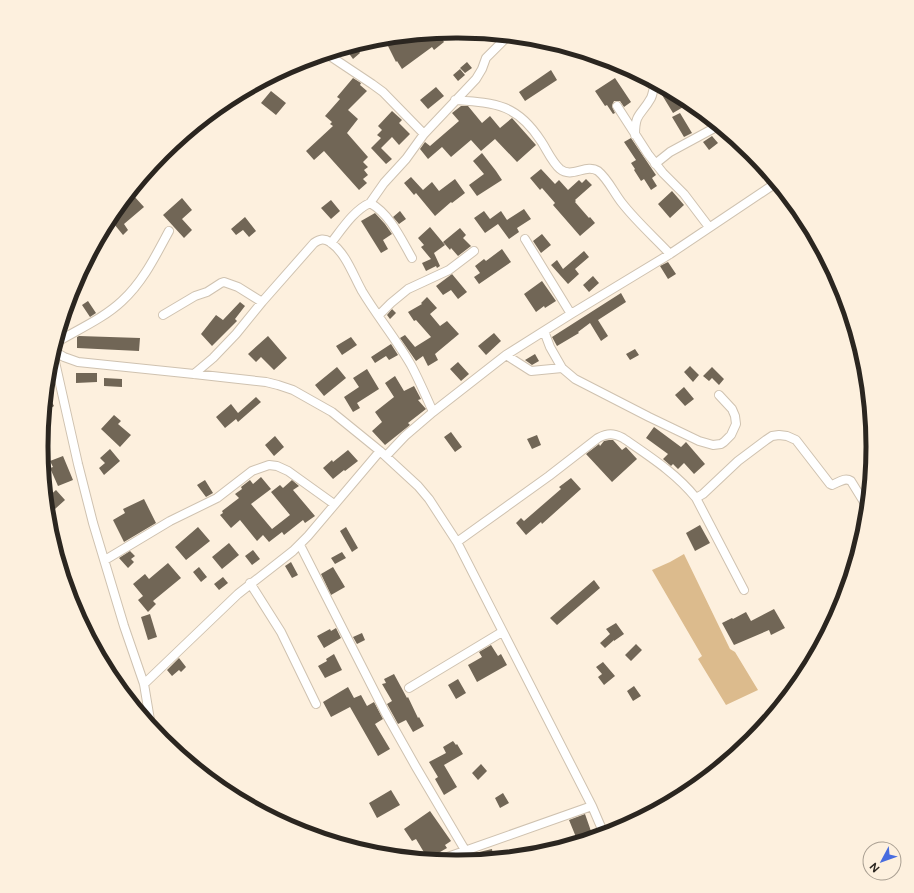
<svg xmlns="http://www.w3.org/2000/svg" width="914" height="893" viewBox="0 0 914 893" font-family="Figtree,sans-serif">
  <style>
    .green { fill: #dcbb8d }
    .building { fill: #716656 }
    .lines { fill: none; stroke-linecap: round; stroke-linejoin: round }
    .minor-casing { stroke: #cfc2b0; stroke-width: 10 }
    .minor { stroke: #fff; stroke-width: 8 }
    .rim { fill: none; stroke: #2b2620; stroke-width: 5 }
  </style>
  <rect width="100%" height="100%" fill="#fdf0de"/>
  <path class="green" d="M684 554 730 649 735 652 758 690 726 705 698 659 702 656 652 570 670 562Z"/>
  <path class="building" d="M433 33H438L444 42 434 50 432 47 402 69 397 61 396 62 387 44 403 36Z
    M355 45 360 53 353 59 345 48Z
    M467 62 472 68 465 73 460 68Z
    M460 69 465 75 458 81 453 75Z
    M551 70 557 80 525 101 519 92Z
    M353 78 361 83 360 85 367 91 348 110 358 119 347 133 368 157 363 162 368 167 364 170 368 175 363 179 367 183 359 190 324 151 314 160 306 151 333 126 330 124 332 122 325 116 340 99 337 97Z
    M615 78 631 102 624 107 620 101H614L612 106 615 113 613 114 607 105 605 106 595 91Z
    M436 87 444 96 428 109 420 100Z
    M661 87 688 101 690 103 673 113 659 90Z
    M271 91 286 103 276 115 261 103Z
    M461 106H468L482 123 490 116 500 128 512 118 536 145 517 162 495 139 481 151 471 140 451 157 442 147 428 159 420 149 425 142 430 146 459 121 452 113Z
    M392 111 402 120 399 123 410 134 399 145 392 137 381 148 392 159 386 164 371 148 381 138 377 135 382 130 378 126Z
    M680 113 692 133 684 137 672 117Z
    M712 136 718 143 709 150 703 142Z
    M631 138 656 175 652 178 657 186 651 190 644 179 641 181 634 170 635 169 631 163 636 160 624 142Z
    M482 153 496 171 502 180 477 196 469 185 484 174 473 161Z
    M541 169 555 184 559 180 568 190 579 180 582 183 586 179 592 185 575 200 576 201 575 202 589 218 590 217 595 223 580 236 553 205 555 203 542 188 540 190 530 178Z
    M411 177 423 190 432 182 439 191 455 179 465 193 452 203 451 202 435 216 416 193 414 195 404 183Z
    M672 191 684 205 670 218 658 204Z
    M133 195 144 207 124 224 128 230 123 235 110 219 115 211Z
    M182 198 192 210 182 219 192 230 184 238 163 215Z
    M331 200 340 211 331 219 321 208Z
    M524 209 531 219 517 228 519 232 509 239 498 224 485 233 474 218 484 211 490 219 501 211 507 220Z
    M400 211 406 219 399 224 393 217Z
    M375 213 385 224 392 234 383 240 388 249 381 253 361 221Z
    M245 217 256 231 249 237 243 230 236 235 231 229Z
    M430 227 445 245 434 253 440 266 437 268 436 266 426 271 422 263 431 259 421 247 424 245 418 238Z
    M460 228 466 235 463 238 471 246 458 256 451 248 450 250 443 242Z
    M542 234 551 245 541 253 533 241Z
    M502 249 511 262 479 284 474 277 480 273 475 266 484 259 486 261Z
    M584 251 589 257 575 269 579 274 568 284 551 265 557 260 563 269Z
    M668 262 676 274 668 279 660 266Z
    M452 274 467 292 458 299 451 290 443 295 436 286Z
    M593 276 599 283 589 292 583 285Z
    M542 281 556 301 545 308 544 306 536 312 524 294Z
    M621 293 626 302 598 320 608 336 601 341 590 323 578 332 579 333 557 346 552 337Z
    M427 297 437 308 430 314 440 326 447 321 459 334 435 354 438 360 428 366 423 356 416 361 400 338 405 335 415 347 431 337 416 320 414 321 408 312 422 304 421 303Z
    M88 301 96 313 90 317 82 305Z
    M240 302 245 306 235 319 237 321 212 346 201 334 216 315 223 320Z
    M392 309 396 313 390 319 387 315Z
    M494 333 501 341 486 355 478 346Z
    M79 336 140 338 139 351 77 348V337Z
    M268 336 287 358 274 370 261 357 256 362 248 354Z
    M351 337 357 345 342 355 336 346Z
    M391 344 398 355 389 360 386 356 375 363 371 357Z
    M635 349 639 355 630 360 626 354Z
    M535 354 539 361 532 365 525 360Z
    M458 362 469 374 461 381 450 369Z
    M690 366 699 375 693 382 684 372Z
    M337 367 346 378 324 396 315 385Z
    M712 367 724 379 719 385 712 378 709 381 703 376Z
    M367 369 379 389 357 403 360 408 353 412 344 397 359 387 353 378Z
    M76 373H97V382L76 383Z
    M395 376 404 391 414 386 421 399 418 400 426 409 408 423 410 425 385 445 372 431 382 422 375 412 394 397 385 383Z
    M104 378 122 379V387L104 386Z
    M684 387 694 399 685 406 675 395Z
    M47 393 54 406 45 412 46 402Z
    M256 397 261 402 238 422 236 419 225 428 216 417 231 404 238 413Z
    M114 415 121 421 118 424 131 435 120 447 101 429Z
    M654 427 681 447 686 442 705 464 694 474 684 463 678 469 673 464 671 466 663 459 668 454 646 438Z
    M451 432 462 447 455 452 444 437Z
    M537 435 541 445 532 449 527 439Z
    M275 436 284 447 274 456 265 445Z
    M609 440H613L622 450 626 447 637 459 612 482 586 454 599 444 600 446 604 441Z
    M110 449 120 461 104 475 99 468 105 463 100 458Z
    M348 450 358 461 345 471 344 470 333 479 323 468 332 460 333 462Z
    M63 456 73 480 58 486 50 468 53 467 50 461Z
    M261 477 271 489 251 504 272 529 290 515 271 492 280 485 283 488 292 480 299 486 293 490 315 516 305 523 303 520 284 535 282 532 269 542 263 535 257 541 240 520 231 528 220 515 223 513 222 511 239 498 235 494 242 489 241 487 250 480 253 484Z
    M571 478 581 489 542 524 541 522 526 535 516 523 521 518 524 521 561 489 559 487Z
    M205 480 213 493 206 497 197 485Z
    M56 490 65 500 55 509 47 498Z
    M144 499 156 523 124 542 113 520 125 513 123 509Z
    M700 525 710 543 695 551 686 533Z
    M198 527 210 541 186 560 175 547Z
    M346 527 358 548 352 552 340 531Z
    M229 543 239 555 222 569 212 557Z
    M253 550 260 559 252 565 245 556Z
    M130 551 135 556 131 559 134 562 128 568 119 558Z
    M342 552 346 558 335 564 331 558Z
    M291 562 298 575 292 578 285 566Z
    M168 563 181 578 153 601 156 604 148 612 138 600 143 596 133 584 145 574 149 579Z
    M199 567 207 577 201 582 193 572Z
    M333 567 345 587 331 595 321 574Z
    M223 577 228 583 219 590 214 584Z
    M594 580 600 588 557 625 550 618Z
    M774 609 785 628 771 635 769 630 734 645 722 623 732 618 733 619 746 612 751 621Z
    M150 614 157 637 148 640 141 617Z
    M616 623 624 634 614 641V640L605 648 600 643 610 634 606 629Z
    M336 628 341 638 324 648 317 636 330 629 331 631Z
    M362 633 365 640 357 644 353 637Z
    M636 644 642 650 631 661 625 655Z
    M491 645 498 656 501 654 507 665 477 682 468 665 482 657 479 652Z
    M334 654 342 670 325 678 318 666 327 661 326 659Z
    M179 658 186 667 181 672 179 670 172 676 167 670Z
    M603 662 615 676 604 685 598 677 602 674 596 667Z
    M394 674 407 698 408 697 418 718 419 717 424 726 413 732 406 720 398 724 387 704 392 701 382 684 386 683 384 679Z
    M458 679 466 693 456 699 448 685Z
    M634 686 641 696 633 701 627 691Z
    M348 687 354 698 361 695 367 706 374 702 383 719 375 724 390 749 378 756 350 707 331 717 323 702Z
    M453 741 456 745 457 744 463 754 444 765 457 787 444 795 435 779 438 777 429 762 446 753 443 747Z
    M481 764 487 771 478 780 472 773Z
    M391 790 400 805 377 818 369 803Z
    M503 793 509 803 500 808 495 798Z
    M430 811 451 841 445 845 447 848 428 859 416 839 412 841 404 829Z
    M585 814 592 834 584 837 585 840 578 842 569 820Z
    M492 849 493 856 476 860 475 853Z"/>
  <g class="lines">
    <defs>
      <path id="minor" d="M327 54 372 84 383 92 424 134
        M455 100C496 103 517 104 541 141 547 150 552 162 560 169 572 179 586 163 598 171 608 179 614 193 622 203 636 221 654 237 670 254
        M617 106 648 154 663 173 684 194 709 227
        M635 135C635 112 641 116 651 98 653 94 653 88 656 84
        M655 164 670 152 718 126
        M370 203 384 183 406 159 424 134 476 79 482 69 486 58 508 36
        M525 239 571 314
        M331 243C342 229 354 210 370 203 390 214 401 239 412 258
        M163 315 195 296 207 292 221 283 224 282 238 287 262 302
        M379 315 391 303 408 289 449 270 474 251
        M544 331 550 347 562 368
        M57 342C79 329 104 318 122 301 143 282 156 255 169 231
        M54 351 64 357 78 362 194 374 266 382 278 385 293 390 332 412 380 451 418 486 429 499 457 542 592 806 601 827V835
        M53 353 78 464 93 523 124 626 144 684 151 726
        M506 355 531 371 562 368 575 379 649 417 699 441 713 445 721 444 724 442 731 435 736 424 735 416 732 409 719 395
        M194 374 213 358 236 334 262 302 314 243C320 239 324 238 330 242 346 253 353 275 362 291 377 316 396 339 411 365 419 380 426 396 433 412
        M386 456 405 436 433 412 506 355 571 314 670 254 776 183
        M696 498 703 494 738 461 766 440 772 436 779 435 787 436 796 440 830 484 832 485C839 482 845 477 851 481L867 507
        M457 542 549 476 598 438C608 433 613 433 623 438 649 456 676 473 696 498L744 590
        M300 545 385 712 416 767 465 850
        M105 560 170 521 217 498 252 471 269 465 277 466 288 471 334 504
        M250 583 281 632 316 704
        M144 684 238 594 293 551 308 536 380 451
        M409 688 502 632
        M439 860 592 806"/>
    </defs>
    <use href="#minor" class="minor-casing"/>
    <use href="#minor" class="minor"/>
  </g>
  <path d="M0 0H914V893H0ZM456 38H458A408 408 0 0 1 866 446V447A408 408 0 0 1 458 855H456A408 408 0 0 1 48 447V446A408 408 0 0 1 456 38Z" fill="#fdf0de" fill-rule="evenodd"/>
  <path class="rim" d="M456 38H458A408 408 0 0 1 866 446V447A408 408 0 0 1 458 855H456A408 408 0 0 1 48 447V446A408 408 0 0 1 456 38Z"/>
  <g transform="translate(882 861) rotate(229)"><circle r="19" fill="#fdf0de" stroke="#a99f92"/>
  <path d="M0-3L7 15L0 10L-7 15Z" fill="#486cdf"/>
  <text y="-6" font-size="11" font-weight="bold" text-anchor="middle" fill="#2b2620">N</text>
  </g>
</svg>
